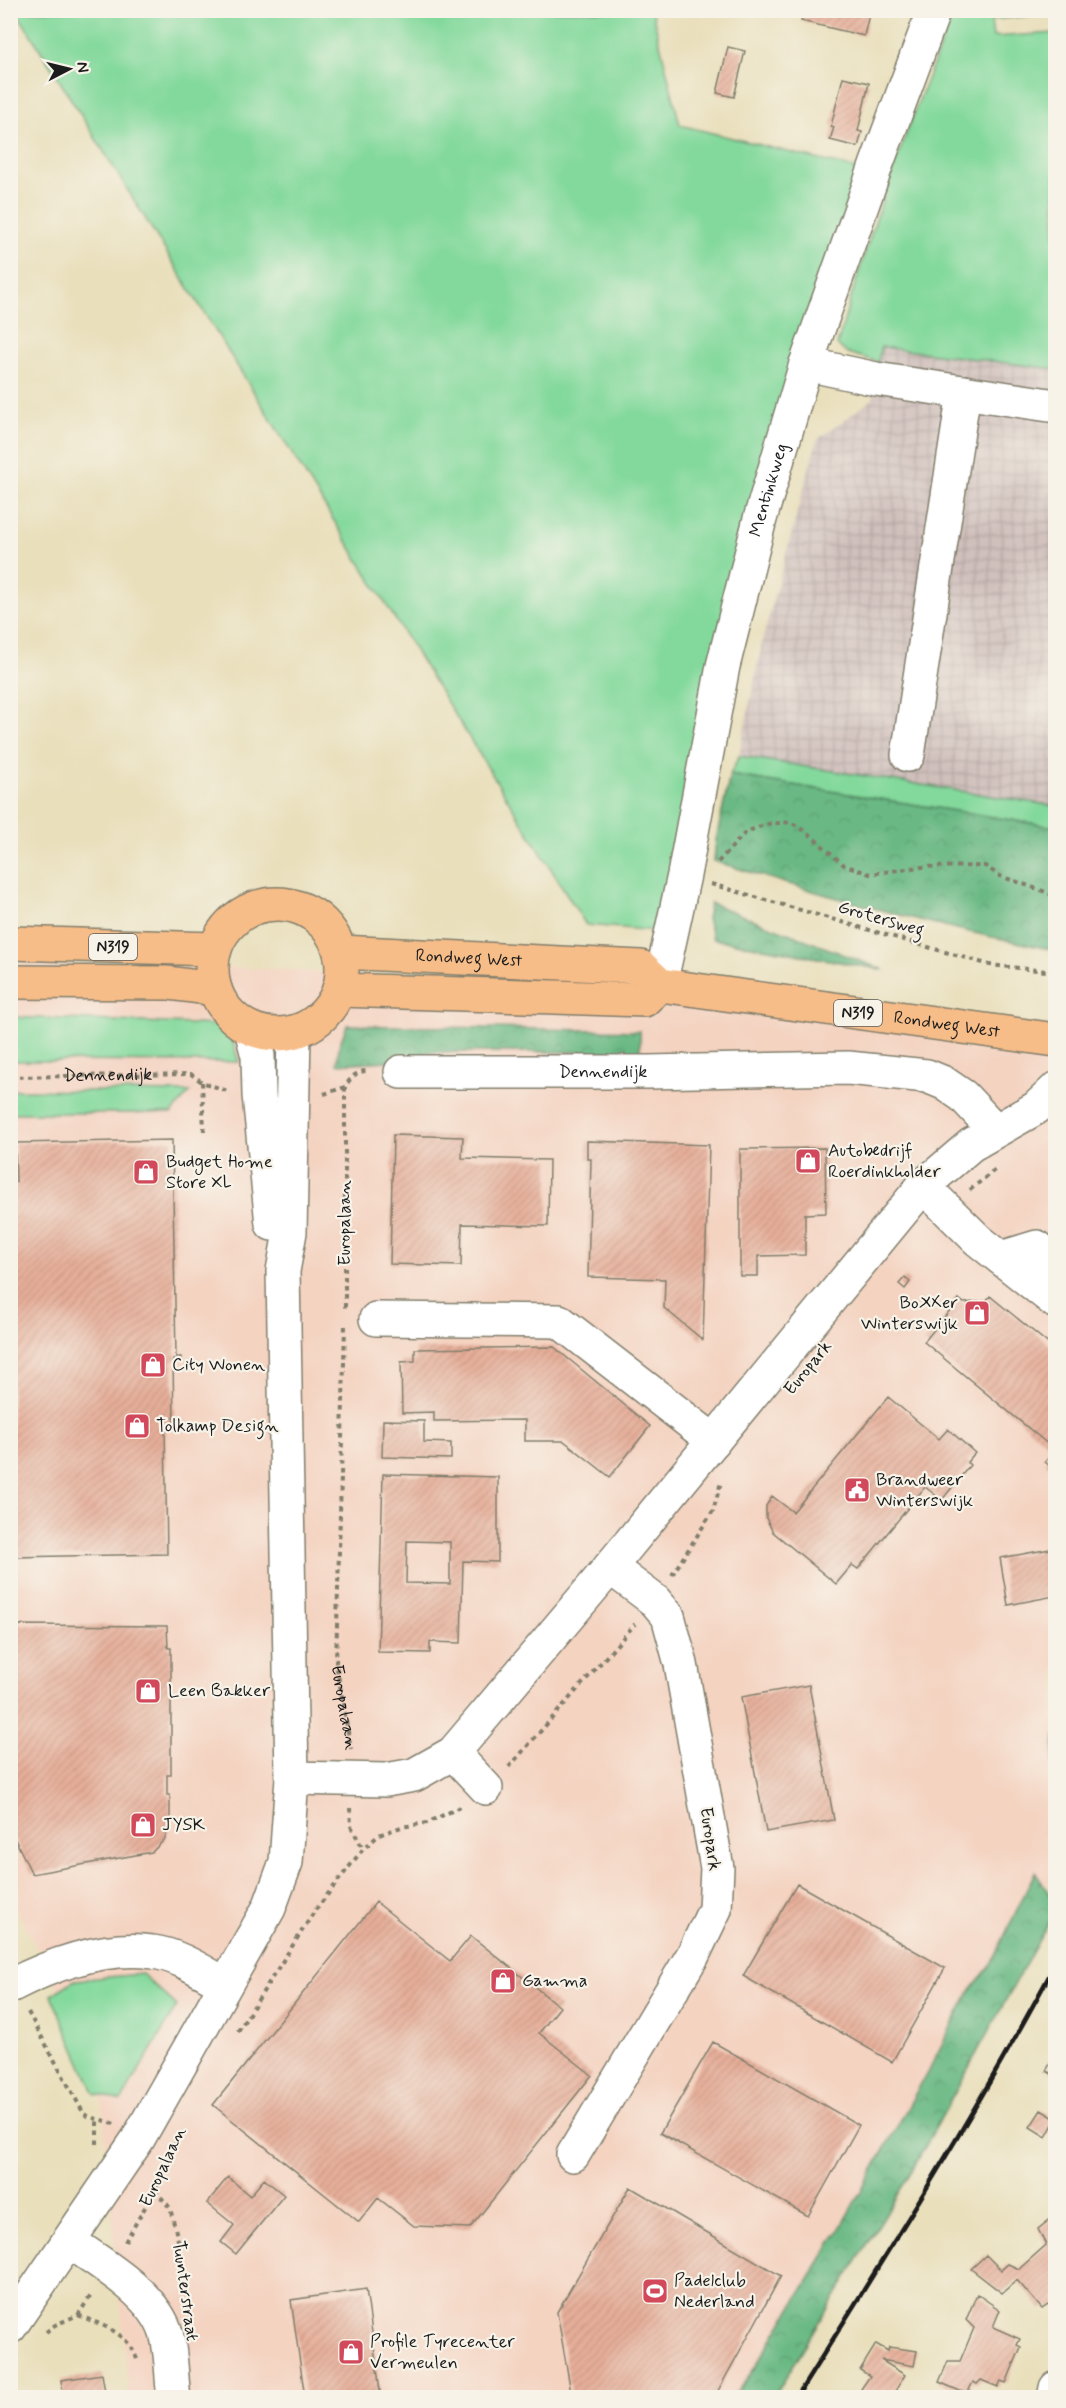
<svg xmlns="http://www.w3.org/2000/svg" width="1066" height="2408" viewBox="0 0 1066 2408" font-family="Mynerve,sans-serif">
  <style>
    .built { fill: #f4d3c1 }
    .industrial { fill: url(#industrial-grid) }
    .grass { fill: #83d99c; stroke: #507a5c; stroke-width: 1.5 }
    .forest { fill: url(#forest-crowns); stroke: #436a50; stroke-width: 1.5 }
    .water { fill: #4ab5c7; stroke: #336872; stroke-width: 1.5 }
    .building { fill: url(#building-hatch); fill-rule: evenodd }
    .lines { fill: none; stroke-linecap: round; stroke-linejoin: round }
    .minor-casing { stroke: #827e6c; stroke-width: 36 }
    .major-casing { stroke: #827e6c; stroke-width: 36 }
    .path { stroke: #827e6c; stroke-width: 4; stroke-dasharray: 4.5 4.5; stroke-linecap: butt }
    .minor { stroke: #fff; stroke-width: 33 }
    .major { stroke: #f7bd88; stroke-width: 33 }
    .rail { stroke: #1c1c1c; stroke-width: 4.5 }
    .labels { text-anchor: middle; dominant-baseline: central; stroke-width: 4.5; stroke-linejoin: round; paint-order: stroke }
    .shield { fill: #f7f3e8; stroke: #5e5c59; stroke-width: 1.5 }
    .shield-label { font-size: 16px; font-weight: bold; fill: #1c1c1c }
    .street-label { font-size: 18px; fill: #1c1c1c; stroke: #f7f3e8 }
    .poi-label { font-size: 18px; fill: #1c1c1c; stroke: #f7f3e8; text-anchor: start }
  </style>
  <defs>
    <pattern id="industrial-grid" width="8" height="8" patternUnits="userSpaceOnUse" patternTransform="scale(1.5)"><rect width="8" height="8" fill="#d0c0bc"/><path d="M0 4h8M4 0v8" fill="none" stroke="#b2a4a1"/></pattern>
    <pattern id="forest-crowns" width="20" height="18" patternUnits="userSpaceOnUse" patternTransform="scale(1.5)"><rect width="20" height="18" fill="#6ab984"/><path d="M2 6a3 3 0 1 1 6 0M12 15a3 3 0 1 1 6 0" fill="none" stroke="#5b9e71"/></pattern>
    <pattern id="building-hatch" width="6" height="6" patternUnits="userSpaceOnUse" patternTransform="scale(1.5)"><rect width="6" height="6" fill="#e6ae99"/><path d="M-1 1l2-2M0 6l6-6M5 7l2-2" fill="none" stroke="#c59583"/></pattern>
  </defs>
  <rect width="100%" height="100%" fill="#f7f3e8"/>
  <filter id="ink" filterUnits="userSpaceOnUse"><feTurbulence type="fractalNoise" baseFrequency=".0167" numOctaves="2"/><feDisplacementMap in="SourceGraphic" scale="12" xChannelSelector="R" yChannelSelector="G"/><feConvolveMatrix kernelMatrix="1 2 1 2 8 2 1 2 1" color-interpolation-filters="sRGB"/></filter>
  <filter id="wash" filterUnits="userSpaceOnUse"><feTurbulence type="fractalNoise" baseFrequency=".008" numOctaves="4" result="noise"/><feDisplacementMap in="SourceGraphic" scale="24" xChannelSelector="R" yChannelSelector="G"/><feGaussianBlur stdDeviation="1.35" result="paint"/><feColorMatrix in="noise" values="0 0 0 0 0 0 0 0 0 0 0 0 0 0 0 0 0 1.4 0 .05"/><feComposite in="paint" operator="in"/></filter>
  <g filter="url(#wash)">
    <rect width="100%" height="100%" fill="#e9dfbb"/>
    <path class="built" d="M11 963 278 969 1055 1041V1870L899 2161 751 2397H129L98 2065 11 1899Z"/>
    <path class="industrial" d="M880 347 1055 369V806L739 756 763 638 817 440 873 399Z"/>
    <path class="grass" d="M16 11H652L680 125 861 170 657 931 586 925Z
      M955 11H1055V13L991 20 993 37 1055 33V369L881 347 878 362 847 353 837 345C869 232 910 118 955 11Z
      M739 756 1055 806V827L730 775Z
      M11 1017 219 1025 232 1039 239 1062 11 1061Z
      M11 1090 190 1092 172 1113H11Z
      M142 1974 177 2006 121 2101 95 2094 51 1995 75 1980Z"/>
    <path class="forest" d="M730 775 1055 827V950C939 928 827 897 714 861L716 840Z
      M710 903 884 970 713 939 707 919Z
      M347 1025 640 1031V1052H424V1059L337 1064 339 1046Z
      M1035 1872 1055 1903V1911L914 2167 774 2397H733L754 2369 835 2237 932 2064 969 1992 990 1966Z"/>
    <path class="water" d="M1055 1735 1056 1821H1050Z"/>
    <g id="blocks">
      <path class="building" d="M804 10H870L864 36 801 21Z
        M728 47 745 51 734 97 717 93Z
        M843 77 869 83 858 131 862 132 858 147 830 140 834 127 831 126Z
        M393 1135 463 1137 462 1158 549 1160 548 1226 462 1224 461 1266 390 1264Z
        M172 1140 176 1357H181V1360H173L174 1425H182L183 1427 165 1428 167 1554 13 1557 10 1182H16L15 1143Z
        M587 1141 709 1145 703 1340 664 1308 665 1279 588 1277 591 1159H587Z
        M825 1148 826 1213 805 1214V1255L758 1256V1276H740V1149Z
        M905 1277 910 1282 905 1289 899 1284Z
        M990 1296 1056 1350V1471L1045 1462 1055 1450 924 1342 959 1299 964 1303 986 1301Z
        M554 1347 650 1426 610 1477 564 1441H525V1420L434 1421V1412L402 1413 401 1362 415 1361V1349Z
        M888 1397 939 1439 948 1429 975 1453 967 1462 970 1465 942 1500 925 1487 858 1569 852 1565 836 1584 773 1532 766 1518V1506L772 1496 793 1512Z
        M383 1420 424 1421V1442L451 1443V1459L382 1457Z
        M383 1474 498 1477V1562L463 1561 461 1643 430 1642V1653L378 1652ZM407 1541 450 1542V1584L406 1583Z
        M1056 1548 1055 1596 1008 1605 1000 1558Z
        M14 1625 167 1626 168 1648H171V1775H167V1795H170V1823L165 1839 152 1852 32 1874 10 1829V1794L13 1793Z
        M809 1685 834 1820 766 1832 741 1697Z
        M797 1884 945 1968 892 2062 743 1976Z
        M376 1902 450 1961 471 1936 560 2007 539 2033 592 2075 470 2228 414 2226 378 2198 359 2222 213 2105Z
        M713 2042 859 2125 808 2216 660 2133Z
        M1056 2053V2076L1046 2071Z
        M1041 2110 1056 2119 1046 2137 1030 2127Z
        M228 2177 250 2196 264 2179 284 2195 236 2254 221 2242 234 2225 207 2203Z
        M630 2187 781 2276 714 2398H572L557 2312Z
        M1053 2217 1056 2220V2304L1051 2308 1048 2305 1042 2309 1017 2280 1002 2293 971 2269 986 2255 1001 2270 1008 2264 1019 2269 1046 2245 1038 2229Z
        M366 2289 381 2398H305L291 2300Z
        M977 2294 1000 2310 993 2327 1020 2339 1017 2345 1021 2347 1006 2383 1001 2381 998 2387 981 2380 977 2384 973 2382 967 2394 939 2382 948 2361H960L974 2328 966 2320Z
        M876 2344 888 2351 889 2347 917 2351 914 2366 881 2360 905 2375 891 2398H875L861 2389 870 2376 860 2370Z
        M102 2374 106 2398H64L61 2380Z"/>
    </g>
  </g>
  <g filter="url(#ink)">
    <use href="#blocks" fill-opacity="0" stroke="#827e6c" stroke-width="1.5"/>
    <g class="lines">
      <defs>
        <g id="minor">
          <path d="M806 364 876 379 1056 406"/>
          <path d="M908 755 964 392"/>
          <path id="s3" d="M660 985 684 875 723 666 760 519 806 364 877 163 934 10"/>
          <path d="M251 1029 258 1056 259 1095 272 1224"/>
          <path id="s4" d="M401 1072H648L848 1068 927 1076 944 1083 963 1096 995 1130"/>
          <path d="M923 1186 978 1240 1056 1302"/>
          <path d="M1001 1258 1037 1247 1056 1262"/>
          <path d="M376 1319 559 1321 714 1441"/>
          <path d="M453 1753 486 1788"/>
          <path d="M292 1778 386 1780 414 1775 453 1753 610 1567 923 1186 971 1145 1036 1108 1056 1089"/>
          <path d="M10 1986C53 1964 104 1945 153 1952 178 1955 203 1972 225 1984"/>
          <path d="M573 2155 693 1955 715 1909 717 1868 681 1664 668 1616 655 1601 610 1567"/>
          <path d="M70 2242C102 2264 154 2294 166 2333 172 2353 171 2377 174 2398"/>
          <path d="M10 2327 138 2139 269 1908 286 1862 292 1778 283 1271 290 1232 294 1033"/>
          <path d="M1054 2398 1056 2388"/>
        </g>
        <g id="major">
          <circle cx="277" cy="969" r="65"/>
          <path d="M10 943 215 949"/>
          <path id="s5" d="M341 952 641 967 660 985 1056 1040"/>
          <path d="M10 982 168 983 215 989"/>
          <path d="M340 990 644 1000 660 985"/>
        </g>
      </defs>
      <use href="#minor" class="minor-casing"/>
      <use href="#major" class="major-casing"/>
      <g class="path">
        <path d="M718 862 746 832 766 824 791 822 809 834 844 865 870 874 920 867 985 866 1000 876 1046 892 1056 897"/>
        <path d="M711 884 990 965 1056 972"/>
        <path id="s1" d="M10 1077 191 1074 202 1082 230 1092"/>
        <path d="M202 1082 204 1131"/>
        <path d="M345 1087V1310"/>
        <path d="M324 1094 345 1087C351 1077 357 1070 370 1071"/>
        <path d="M970 1190 997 1168"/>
        <path id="s2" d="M345 1326 336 1663 351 1749"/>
        <path d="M672 1575 713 1511 721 1482"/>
        <path d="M509 1767 635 1624"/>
        <path d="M350 1808 351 1826 363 1849"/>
        <path d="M28 2012 84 2114C94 2120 104 2119 114 2124"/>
        <path d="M238 2031 314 1912 363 1849 379 1835 401 1827 427 1823 462 1806"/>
        <path d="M97 2144V2121"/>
        <path d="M155 2190 170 2208 178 2240 187 2302"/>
        <path d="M125 2242 155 2190 181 2131"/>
        <path d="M78 2315C106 2327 128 2332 138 2362"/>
        <path d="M46 2332 55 2325 78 2315 92 2294"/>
        <path d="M10 2365 18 2357"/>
      </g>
      <use href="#minor" class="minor"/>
      <use href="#major" class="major"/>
      <path class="rail" d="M796 2398C886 2255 976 2113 1056 1963"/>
    </g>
  </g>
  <defs>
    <symbol id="shop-square" viewBox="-11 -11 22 22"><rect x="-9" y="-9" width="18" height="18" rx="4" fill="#d1495b" stroke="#f7f3e8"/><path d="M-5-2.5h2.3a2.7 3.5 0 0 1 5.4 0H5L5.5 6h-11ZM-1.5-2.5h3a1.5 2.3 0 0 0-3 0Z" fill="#fff"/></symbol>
    <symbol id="civic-square" viewBox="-11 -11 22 22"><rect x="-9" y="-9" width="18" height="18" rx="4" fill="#d1495b" stroke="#f7f3e8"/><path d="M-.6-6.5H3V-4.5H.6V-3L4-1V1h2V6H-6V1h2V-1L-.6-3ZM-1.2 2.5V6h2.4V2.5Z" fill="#fff"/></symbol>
    <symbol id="stadium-square" viewBox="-11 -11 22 22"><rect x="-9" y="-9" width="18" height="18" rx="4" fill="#d1495b" stroke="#f7f3e8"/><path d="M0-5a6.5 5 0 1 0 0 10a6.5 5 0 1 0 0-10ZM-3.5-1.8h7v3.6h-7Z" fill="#fff"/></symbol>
  </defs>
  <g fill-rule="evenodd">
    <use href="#shop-square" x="793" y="1146" width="30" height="30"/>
    <use href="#shop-square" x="131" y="1157" width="30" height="30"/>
    <use href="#shop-square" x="962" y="1298" width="30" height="30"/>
    <use href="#shop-square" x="138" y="1350" width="30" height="30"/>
    <use href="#shop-square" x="122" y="1411" width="30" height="30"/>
    <use href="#civic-square" x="842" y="1475" width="30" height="30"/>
    <use href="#shop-square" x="133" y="1676" width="30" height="30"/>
    <use href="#shop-square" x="128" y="1810" width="30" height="30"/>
    <use href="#shop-square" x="488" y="1966" width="30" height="30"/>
    <use href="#stadium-square" x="640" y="2276" width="30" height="30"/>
    <use href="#shop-square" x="336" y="2337" width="30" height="30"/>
  </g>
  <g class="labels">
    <g class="shield">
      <rect x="89" y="934" width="48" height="26" rx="4.5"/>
      <rect x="834" y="1000" width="48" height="26" rx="4.5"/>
    </g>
    <g class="shield-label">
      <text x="113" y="947">N319</text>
      <text x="858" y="1013">N319</text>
    </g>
    <g class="street-label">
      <text stroke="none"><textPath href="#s3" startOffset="507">Mentinkweg</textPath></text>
      <text transform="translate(881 919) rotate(16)">Grotersweg</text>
      <text stroke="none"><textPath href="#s5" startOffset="128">Rondweg West</textPath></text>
      <text stroke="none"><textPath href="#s5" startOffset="616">Rondweg West</textPath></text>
      <text stroke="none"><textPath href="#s4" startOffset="202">Dennendijk</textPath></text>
      <text stroke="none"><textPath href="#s1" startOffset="98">Dennendijk</textPath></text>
      <text transform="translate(345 1223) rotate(-90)">Europalaan</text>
      <text transform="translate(808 1368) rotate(-51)">Europark</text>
      <text stroke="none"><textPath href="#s2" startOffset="382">Europalaan</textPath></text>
      <text transform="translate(710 1839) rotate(82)">Europark</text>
      <text transform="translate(163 2167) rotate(-65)">Europalaan</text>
      <text transform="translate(185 2291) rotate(82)">Tuunterstraat</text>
    </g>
    <g class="poi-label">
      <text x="828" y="1151">Autobedrijf<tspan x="828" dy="21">Roerdinkholder</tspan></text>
      <text x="166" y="1162">Budget Home<tspan x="166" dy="21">Store XL</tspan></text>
      <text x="958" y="1303" text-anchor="end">BoXXer<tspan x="958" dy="21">Winterswijk</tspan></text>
      <text x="172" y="1365">City Wonen</text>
      <text x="156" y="1426">Tolkamp Design</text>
      <text x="876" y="1480">Brandweer<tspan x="876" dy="21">Winterswijk</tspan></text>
      <text x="168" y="1691">Leen Bakker</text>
      <text x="162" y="1825">JYSK</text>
      <text x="522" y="1981">Gamma</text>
      <text x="674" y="2281">Padelclub<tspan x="674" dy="21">Nederland</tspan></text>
      <text x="370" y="2342">Profile Tyrecenter<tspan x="370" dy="21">Vermeulen</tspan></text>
    </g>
  </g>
  <rect width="1066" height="2408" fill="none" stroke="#f7f3e8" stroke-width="36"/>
  <g transform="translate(69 69) rotate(83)" stroke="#f7f3e8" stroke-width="4.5" paint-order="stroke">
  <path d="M0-4.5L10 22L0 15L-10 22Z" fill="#1c1c1c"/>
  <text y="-9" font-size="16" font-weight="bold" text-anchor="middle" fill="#1c1c1c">N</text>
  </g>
</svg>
